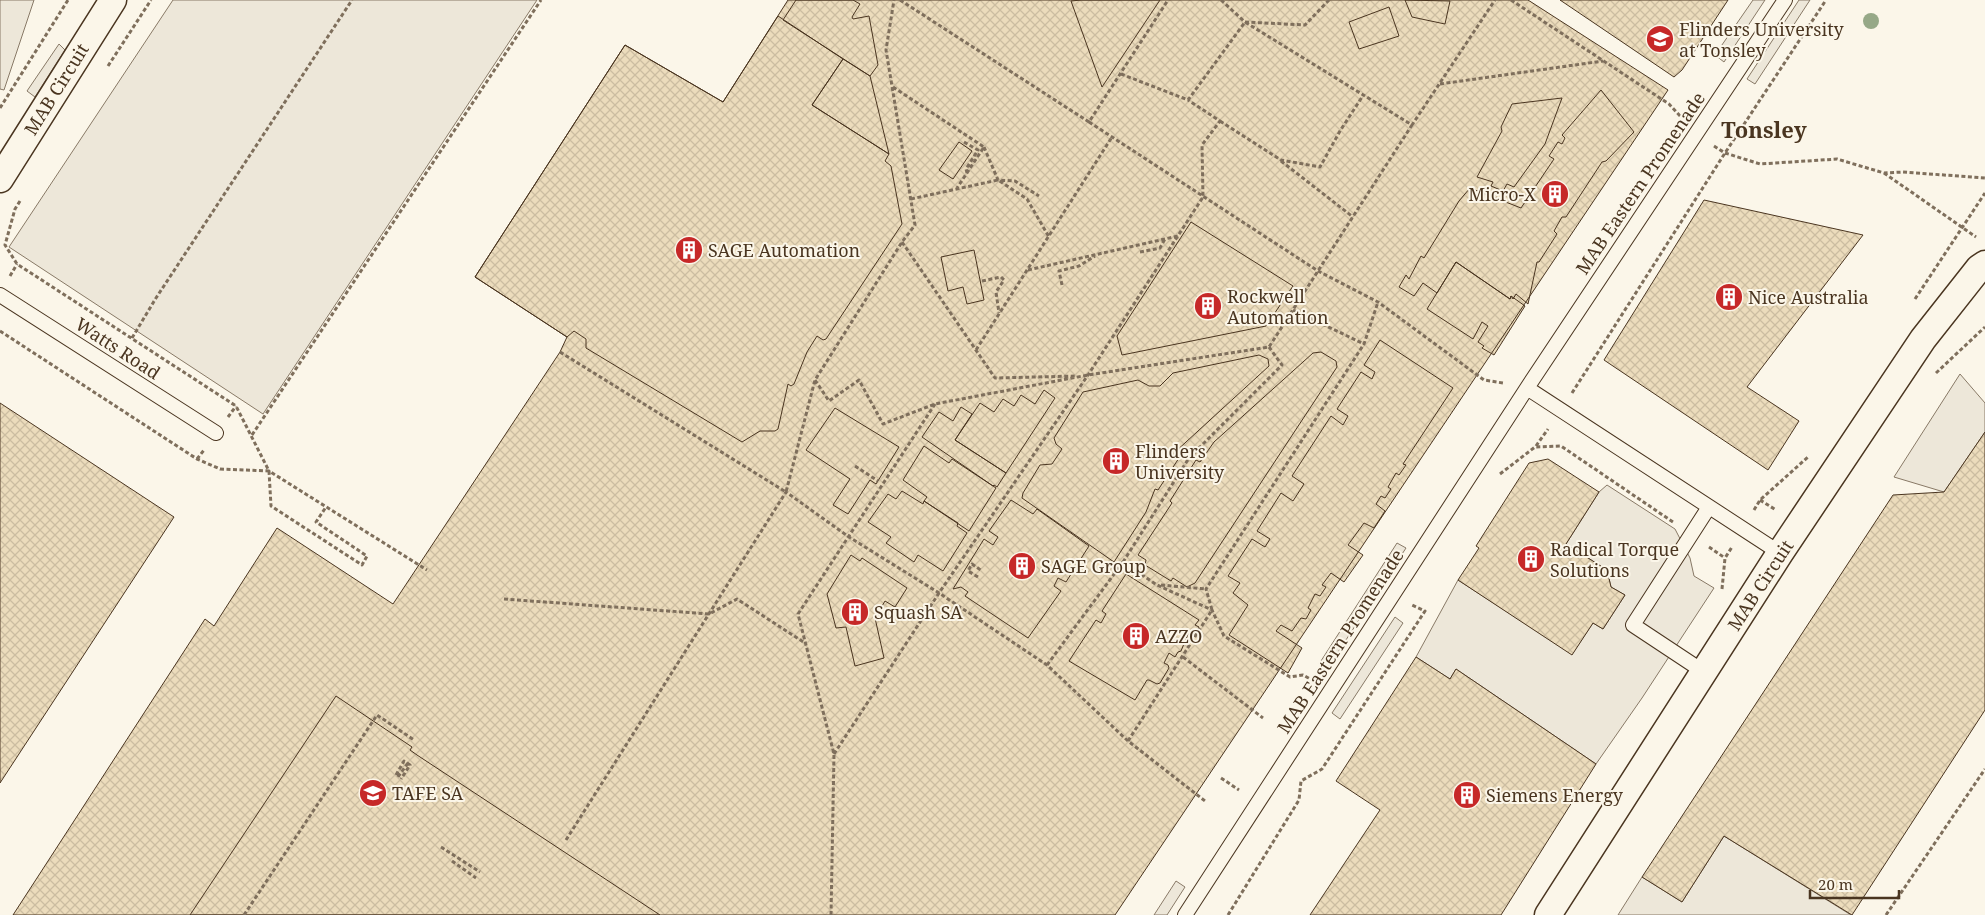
<svg xmlns="http://www.w3.org/2000/svg" width="1985" height="915" viewBox="0 0 1985 915" font-family="'Noto Serif',serif">
  <style>
    .parking { fill: #ede7d9; stroke: #887966 }
    .building { fill: url(#building-cross-hatch); stroke: #4a3520 }
    .lines { fill: none; stroke-linecap: round; stroke-linejoin: round }
    .service-casing { stroke: #4a3520; stroke-width: 16 }
    .minor-casing { stroke: #4a3520; stroke-width: 29 }
    .path { stroke: #7f6f5c; stroke-width: 3; stroke-dasharray: 4 2.5; stroke-linecap: butt }
    .service { stroke: #fbf6e9; stroke-width: 14 }
    .minor { stroke: #fbf6e9; stroke-width: 26 }
    .tree { fill: #96a887 }
    .labels { text-anchor: middle; dominant-baseline: central; stroke-width: 4; stroke-linejoin: round; paint-order: stroke }
    .poi-label { font-size: 18px; fill: #4a3520; stroke: #fbf6e9; text-anchor: start }
    .street-label { font-size: 18px; fill: #4a3520; stroke: #fbf6e9 }
    .district-label { font-size: 22px; font-weight: bold; fill: #4a3520; stroke: #fbf6e9 }
  </style>
  <defs>
    <pattern id="building-cross-hatch" width="8" height="8" patternUnits="userSpaceOnUse" patternTransform="scale(1.25)"><rect width="8" height="8" fill="#ecdcbc"/><path d="M0 0l8 8M0 8l8-8" fill="none" stroke="#ccbda1"/></pattern>
  </defs>
  <rect width="100%" height="100%" fill="#fbf6e9"/>
  <path class="parking" d="M0 0H34L4 90 0 89Z
    M173 0H537L263 414 9 247Z
    M1753 0H1765L1724 62 1715 55Z
    M1799 0H1810L1755 84 1747 79Z
    M59 44 65 50 35 97 27 91Z
    M1960 374 1985 403V432L1944 492 1894 477Z
    M1607 485 1675 529 1690 558 1694 576 1714 588 1642 698 1596 764 1456 669 1450 679 1416 657 1458 580 1572 654 1593 623 1603 629 1625 595 1611 587 1607 570 1566 544 1599 492Z
    M1397 543 1406 548 1327 669 1319 664Z
    M1395 617 1403 623 1340 719 1332 713Z
    M1724 836 1851 915H1618L1642 877 1682 902Z
    M1176 881 1185 887 1167 915H1154Z"/>
  <path class="building" d="M788 0H1528L1668 90 1115 915H13L205 619 214 626 277 528 393 604 560 352 567 337 475 277 625 45 723 102Z
    M796 0H853L860 4 852 17 853 19 869 16 878 65 870 76 783 20Z
    M1081 0H1160L1102 87 1071 1Z
    M1405 0 1450 1 1445 24 1412 17Z
    M1560 0H1728L1682 70 1674 77Z
    M1389 7 1399 36 1359 49 1349 22Z
    M778 16 843 59 812 105 889 154 885 161 891 166 902 224 826 339 823 340 817 336 807 352 794 384 791 386 788 384 778 429 775 431H760L742 442 586 348V339L574 331 567 337 475 277 625 45 723 102Z
    M843 59 870 76 889 154 812 105Z
    M1601 90 1634 132 1606 161 1602 162 1566 217H1562L1554 231 1557 234 1539 262H1537L1528 304 1516 294 1513 299 1511 296 1510 299 1456 262 1437 293 1423 283 1414 296 1399 287 1406 275 1409 279 1421 256 1424 258 1459 201 1470 188 1521 208 1554 159 1549 156 1558 142 1562 144 1565 138 1562 135Z
    M1562 98 1545 144 1514 187 1507 184 1503 191 1491 186 1493 182 1477 177 1502 131 1501 127 1512 104Z
    M959 142 972 151 953 179 939 170Z
    M1704 200 1863 235 1747 387 1799 421 1768 470 1604 360Z
    M1191 222 1293 286 1266 326 1122 355 1117 336Z
    M974 250 984 300 967 304 963 287 948 291 941 257Z
    M1456 262 1510 299 1511 296 1525 306 1494 355 1482 348 1484 346 1478 342 1488 326 1482 322 1473 339 1427 309Z
    M1380 340 1453 388 1403 464 1406 465 1399 475 1396 473 1388 487 1391 489 1385 498 1381 496 1376 504 1385 511 1374 528 1364 523 1348 545 1363 555 1344 582 1331 573 1322 585 1326 587 1320 596 1315 594 1308 608 1311 610 1306 619 1301 618 1292 631 1281 625 1276 631 1302 648 1288 673 1229 635 1248 605 1233 593 1240 583 1228 576 1252 539 1265 547 1270 539 1257 531 1281 493 1293 501 1304 484 1292 476 1331 416 1343 425 1348 416 1337 409 1361 372 1372 379 1375 372 1364 365Z
    M1321 352 1336 361 1337 367 1195 583 1187 587 1173 578 1171 581 1145 565 1146 560 1138 555 1172 503 1170 501 1196 460 1200 462 1214 442 1313 353Z
    M1259 355 1268 359 1269 366 1174 453 1179 458 1158 490 1155 489 1146 512 1114 562 1022 498 1023 493 1040 465 1052 464 1062 449 1056 444 1054 438 1083 392 1138 380 1149 386H1160L1173 373Z
    M1044 390 1055 398 1006 473 955 440 980 403 994 412 1003 399 1014 406 1021 395 1035 404Z
    M0 403 174 517 0 783Z
    M961 407 972 414 955 440 1006 473 997 487 994 485 993 486 922 437 939 412 953 421Z
    M835 408 899 447 876 484 870 480 848 514 833 505 850 479 806 450Z
    M1985 432V710L1852 915 1724 836 1682 902 1642 877 1893 495 1944 492Z
    M924 446 949 463 952 459 996 488 969 531 924 501 927 497 903 480Z
    M1548 459 1599 492 1566 544 1607 570 1611 587 1625 595 1603 629 1593 623 1572 655 1458 580 1479 548 1476 546 1529 463Z
    M902 491 923 504 924 501 958 523 957 526 967 533 943 571 918 555 914 562 886 543 891 537 868 522 888 494 896 499Z
    M1011 500 1033 514 1037 509 1089 546 1066 582 1058 578 1054 586 1061 591 1028 638 965 596 968 592 961 587 953 589 984 539 993 545 998 537 989 531Z
    M851 555 860 561 862 558 907 588 895 607 885 601 875 618 884 658 855 666 846 627 836 628 827 594Z
    M1126 574 1199 620 1195 625 1199 627 1194 637 1188 634 1181 651 1178 652 1175 657 1169 653 1164 663 1168 665 1169 668 1160 683 1157 684 1149 680H1147L1135 700 1069 661 1096 620 1101 623 1106 614 1102 611Z
    M1416 657 1450 679 1456 669 1596 764 1501 915H1310L1380 810 1336 781Z
    M336 696 412 747 410 750 417 755 660 915H190Z"/>
  <g class="lines">
    <defs>
      <path id="service" d="M0 295 216 433
        M1527 388 1780 553
        M1704 672 1633 625 1709 507
        M1185 915 1527 388 1785 0"/>
      <path id="minor" d="M0 179 113 0
        M1548 915 1780 553 1923 339 1979 268 1985 264"/>
    </defs>
    <use href="#service" class="service-casing"/>
    <use href="#minor" class="minor-casing"/>
    <path class="path" d="M900 0 1089 122 1168 0
      M1221 0 1245 22 1305 25 1329 0
      M1511 0 1669 104 1681 117
      M108 66 151 0
      M1121 74 1188 100 1245 22 1412 125 1495 0
      M1440 84 1603 61
      M893 87 984 147 957 188
      M0 108 68 0
      M1220 121 1281 160 1320 167 1340 131 1364 94
      M1089 122 1318 271 1378 302 1484 380 1503 383
      M964 142 978 150 966 169 967 173
      M1714 146 1725 153 1760 164 1837 159 1884 173 1903 172 1985 178
      M984 147 998 180 1015 181 1039 196
      M1281 161 1353 217
      M1884 173 1976 237
      M911 199 998 180 1027 199 1049 237
      M20 201 15 209 5 245 17 264 236 406 269 471 271 506 362 565 367 556 316 522 326 507
      M902 242 995 378 1077 376
      M1140 252 1160 248 1165 239
      M1028 270 1178 236
      M10 276 17 264
      M982 281 1001 277 1004 280 996 292 999 313
      M1062 285 1059 271 1079 266 1095 256
      M1915 299 1985 193
      M1293 310 1364 344
      M0 331 197 459 220 469 269 471 427 570
      M132 338 156 298 352 0
      M1269 347 1282 365 1189 458 1123 562 1157 585 1212 610 1224 636 1290 677 1303 675 1312 680
      M976 350 1112 137
      M560 352 786 492 815 380 902 242 915 225 886 50 894 0
      M1936 373 1985 327
      M815 380 829 401 859 380 883 424 935 404 1088 375 1269 347 1412 125
      M1572 393 1725 153 1826 0
      M228 417 236 406
      M252 435 541 0
      M1536 446 1548 429
      M197 459 204 450
      M855 466 878 481
      M1500 474 1535 447 1561 446 1673 522
      M1760 500 1776 510
      M1754 510 1760 500 1808 457
      M1709 547 1725 558
      M978 577 968 571 972 564 982 571
      M1161 585 1206 589
      M1722 589 1725 558 1732 547
      M504 599 709 614 737 599 805 643
      M1183 657 1263 718
      M1047 665 1123 562
      M1128 741 1212 610 1206 589 1364 344 1378 302
      M834 754 939 593 1088 375 1203 197 1202 145 1220 121 1188 100
      M396 775 404 761 410 765 401 779
      M398 777 408 763
      M1221 778 1239 790
      M566 840 786 492 849 537 939 593 1047 665 1128 741 1205 801
      M441 847 480 872
      M452 861 476 878
      M244 915 377 715 414 740
      M831 915 834 754 798 614 935 404
      M1228 915 1299 800 1301 781 1322 769 1425 611 1412 605
      M1886 915 1985 769"/>
    <use href="#service" class="service"/>
    <use href="#minor" class="minor"/>
  </g>
  <circle class="tree" cx="1871" cy="21" r="8"/>
  <defs>
    <symbol id="university-disc" viewBox="-11 -11 22 22"><circle r="9.5" fill="#c62828" stroke="#fbf6e9"/><path d="M0-5L7-2L0 1L-7-2ZM-4 1L0 2.5L4 1V4Q0 6-4 4Z" fill="#fff"/></symbol>
    <symbol id="building-disc" viewBox="-11 -11 22 22"><circle r="9.5" fill="#c62828" stroke="#fbf6e9"/><path d="M-4-6H4V6H1V3H-1V6H-4ZM-2.5-4.3h1.7v1.8h-1.7ZM.8-4.3h1.7v1.8H.8ZM-2.5-1h1.7V.8h-1.7ZM.8-1h1.7V.8H.8Z" fill="#fff"/></symbol>
  </defs>
  <g fill-rule="evenodd">
    <use href="#university-disc" x="1644" y="23" width="32" height="32"/>
    <use href="#building-disc" x="1539" y="178" width="32" height="32"/>
    <use href="#building-disc" x="673" y="234" width="32" height="32"/>
    <use href="#building-disc" x="1713" y="281" width="32" height="32"/>
    <use href="#building-disc" x="1192" y="290" width="32" height="32"/>
    <use href="#building-disc" x="1100" y="445" width="32" height="32"/>
    <use href="#building-disc" x="1515" y="543" width="32" height="32"/>
    <use href="#building-disc" x="1006" y="550" width="32" height="32"/>
    <use href="#building-disc" x="839" y="596" width="32" height="32"/>
    <use href="#building-disc" x="1120" y="620" width="32" height="32"/>
    <use href="#university-disc" x="357" y="777" width="32" height="32"/>
    <use href="#building-disc" x="1451" y="779" width="32" height="32"/>
  </g>
  <g class="labels">
    <g class="poi-label">
      <text x="1679" y="29">Flinders University<tspan x="1679" dy="21">at Tonsley</tspan></text>
      <text x="1536" y="194" text-anchor="end">Micro-X</text>
      <text x="708" y="250">SAGE Automation</text>
      <text x="1227" y="296">Rockwell<tspan x="1227" dy="21">Automation</tspan></text>
      <text x="1748" y="297">Nice Australia</text>
      <text x="1135" y="451">Flinders<tspan x="1135" dy="21">University</tspan></text>
      <text x="1550" y="549">Radical Torque<tspan x="1550" dy="21">Solutions</tspan></text>
      <text x="1041" y="566">SAGE Group</text>
      <text x="874" y="612">Squash SA</text>
      <text x="1155" y="636">AZZO</text>
      <text x="392" y="793">TAFE SA</text>
      <text x="1486" y="795">Siemens Energy</text>
    </g>
    <g class="street-label">
      <text transform="translate(56 89) rotate(-58)">MAB Circuit</text>
      <text transform="translate(1640 183) rotate(-56)">MAB Eastern Promenade</text>
      <text transform="translate(118 348) rotate(33)">Watts Road</text>
      <text transform="translate(1760 585) rotate(-57)">MAB Circuit</text>
      <text transform="translate(1340 641) rotate(-57)">MAB Eastern Promenade</text>
    </g>
    <g class="district-label">
      <text x="1764" y="129">Tonsley</text>
    </g>
  </g>
  <path d="M1810 890v8h89v-8" fill="none" stroke="#4a3520" stroke-width="2.5"/>
  <text x="1818" y="890" font-size="15" fill="#4a3520" stroke="#fbf6e9" stroke-width="4" paint-order="stroke">20 m</text>
</svg>
